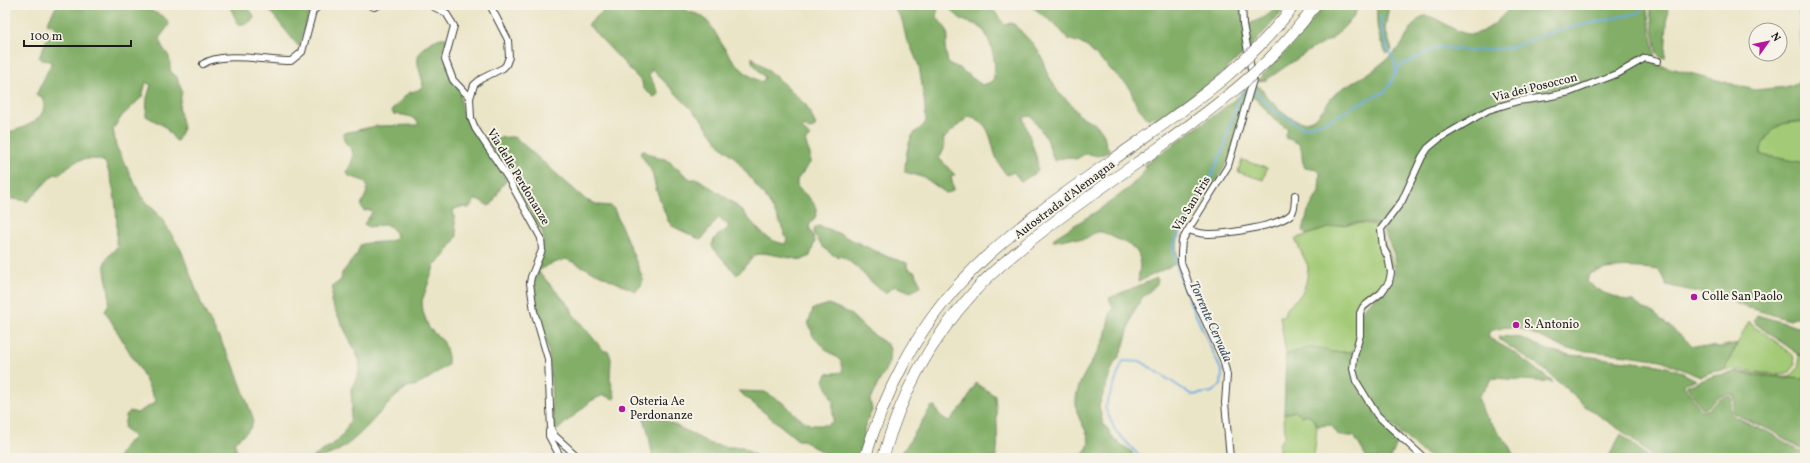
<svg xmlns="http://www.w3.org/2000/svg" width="1810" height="463" viewBox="0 0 1810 463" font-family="Vollkorn,serif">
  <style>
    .green { fill: #a3ca76; stroke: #607349 }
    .forest { fill: #82ae67; stroke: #4f6542 }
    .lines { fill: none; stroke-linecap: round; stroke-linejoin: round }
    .stream { stroke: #6cabdf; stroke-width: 2 }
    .minor-casing { stroke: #3b3a36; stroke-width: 8 }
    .motorway-casing { stroke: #3b3a36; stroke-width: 12 }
    .minor { stroke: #fff; stroke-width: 6 }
    .motorway { stroke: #fff; stroke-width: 11 }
    .motorway-bridge-casing { stroke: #3b3a36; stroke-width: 12; stroke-linecap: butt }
    .motorway-bridge { stroke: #fff; stroke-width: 11 }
    .poi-dot { fill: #b5179e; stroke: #f7f3e8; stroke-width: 1.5 }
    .labels { text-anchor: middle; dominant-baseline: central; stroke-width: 4; stroke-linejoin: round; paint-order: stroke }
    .street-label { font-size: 12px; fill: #1c1c1c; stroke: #f7f3e8 }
    .poi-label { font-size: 12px; fill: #1c1c1c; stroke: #f7f3e8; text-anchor: start }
    .water-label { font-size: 13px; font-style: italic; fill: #3c556a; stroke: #f7f3e8 }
  </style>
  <rect width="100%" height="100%" fill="#f7f3e8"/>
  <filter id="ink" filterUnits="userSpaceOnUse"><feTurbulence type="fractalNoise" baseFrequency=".025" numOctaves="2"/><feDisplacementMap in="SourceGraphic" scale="8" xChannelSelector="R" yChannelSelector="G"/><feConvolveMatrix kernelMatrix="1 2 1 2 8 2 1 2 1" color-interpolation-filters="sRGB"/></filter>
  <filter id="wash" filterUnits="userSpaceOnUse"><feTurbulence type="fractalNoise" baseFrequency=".012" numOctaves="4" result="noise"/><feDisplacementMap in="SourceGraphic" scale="16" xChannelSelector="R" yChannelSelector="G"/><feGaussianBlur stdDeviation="0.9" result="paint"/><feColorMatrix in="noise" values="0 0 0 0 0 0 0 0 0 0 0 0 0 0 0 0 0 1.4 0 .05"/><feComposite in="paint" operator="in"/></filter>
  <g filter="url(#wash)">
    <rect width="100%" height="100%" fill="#ebe5c8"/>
    <path class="green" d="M1802 121 1805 122V163L1761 155C1759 144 1769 131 1779 126 1784 122 1795 123 1802 121Z
      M1242 160 1267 168 1263 180 1238 172Z
      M1363 223 1379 226C1381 246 1402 259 1386 283 1380 292 1367 297 1360 306L1359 328 1353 352H1331L1314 348 1286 354 1280 316H1284C1285 305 1295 302 1301 294 1306 288 1308 274 1308 266L1295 239 1334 226Z
      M1749 321 1754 327 1766 334 1793 355 1795 364 1790 372C1776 377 1741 368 1724 370Z
      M1798 354 1805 358V379L1749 375 1736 372 1789 376C1798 372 1801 363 1798 354Z
      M1295 411 1303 416 1307 414 1315 421 1317 426 1314 458H1279V444L1285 436 1284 414Z"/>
    <path class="forest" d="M57 5H143C151 14 168 14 169 25L160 37C161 48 163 47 168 55 171 60 169 66 171 72L177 77 182 91 179 108 183 128 178 140 176 141 164 126 146 116 147 98 151 85 146 82 142 97 122 116 113 129 116 146 141 196 161 217 181 250 203 308 234 366 253 418C253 431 243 434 234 442L239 458H118L125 445 134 438 124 428 126 415 130 411 137 413 156 402 142 373 105 311C117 295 99 272 107 258 110 254 115 250 118 245L116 244C118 216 116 188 105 162 94 157 78 158 69 166 65 169 63 172 59 175L55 174 52 176 28 201 5 198V133C22 129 52 119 42 97L36 95 51 64 50 61 41 60 39 58 47 39 57 31 54 26 47 23Z
      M229 5H246L253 14 254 18 247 24H238Z
      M265 5H313L314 7 308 16 299 47Z
      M606 5H680C684 7 686 11 690 12 696 14 700 14 704 18 712 25 715 33 720 41 730 58 743 75 762 82L765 78 752 62V57L777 78 806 105 816 125 814 128 808 129 804 126 802 128 810 137 805 141 810 154V163L797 180V187C805 194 819 204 816 215 815 220 811 222 809 226L815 241 810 256 802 260 763 253 755 255 737 275 712 247C713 235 721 235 728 228V225L719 217 701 240 672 226 668 221 656 189 652 172 640 153 642 150 658 158 666 159 690 179H698C711 188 727 197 739 208 755 223 761 240 785 244L787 240 779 220 768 201 735 158 720 145 701 119 652 69 649 75 659 94 654 97 643 88 642 82 588 25 605 9Z
      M889 5H939L936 16 947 30 948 38 945 47 948 63 959 68 982 85 992 82C999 70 991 35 980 27 975 23 968 23 963 20 957 17 952 10 947 5H990L1003 23 1005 25 1010 23 1014 24 1033 44 1042 57 1046 71 1058 92 1070 103 1079 115 1097 125 1104 135 1106 145 1110 150C1095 160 1100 154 1085 154L1076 159 1067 157 1054 161 1047 139 1031 116 1024 117V120L1037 159 1038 171 1021 182 1014 172 1007 175 1006 174C1002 169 998 163 996 157 990 140 991 122 969 116L943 139C947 147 943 151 939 158L955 175 951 177 954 189 951 192 946 193 925 178 905 172C905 161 907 146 912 136 916 130 923 128 926 121L924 98 919 66 910 45 907 42 902 20 894 8Z
      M1030 5H1242L1245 52 1218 77 1163 117 1158 120 1154 116 1148 119 1138 107H1137L1131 91 1125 83 1087 47 1080 43 1068 39 1057 26Z
      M1281 5H1288L1249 49 1247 25 1265 17Z
      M1324 5H1359L1353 18 1332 39 1310 50 1266 80 1257 81 1295 42Z
      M1377 5H1389L1385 29 1392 50 1387 54C1377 38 1376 24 1377 5Z
      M1513 5H1646L1655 53V64L1755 90 1786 87 1805 80V122C1798 121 1786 122 1780 125 1771 129 1759 145 1761 155L1805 163V314L1790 320 1739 305 1725 295H1711L1666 285 1665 280 1659 270C1635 267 1612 265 1589 274L1587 282 1604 293 1627 301H1633L1643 309 1651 311 1693 346 1720 347 1737 343C1733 350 1728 365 1724 370L1711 372 1700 377 1661 360 1628 355 1567 349 1522 329 1506 327 1490 331 1488 336 1491 339 1513 352 1553 382 1493 378 1478 397 1484 414 1508 444 1515 458H1431L1414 446 1399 431 1386 421 1361 385 1355 372 1362 310 1389 285 1393 277 1395 269 1394 254 1383 230 1393 209 1379 226C1363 216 1323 229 1307 235L1303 231 1308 211 1319 192 1320 173 1317 170 1305 168C1297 151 1310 145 1285 138L1288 129 1277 122 1256 99 1250 96 1255 85C1263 87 1263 93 1269 99 1278 107 1291 122 1304 122 1319 121 1326 103 1335 94 1344 86 1356 81 1366 75 1378 67 1389 58 1399 48 1407 38 1410 26 1420 18 1433 8 1458 41 1478 33 1495 27 1501 16 1513 5Z
      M1649 5H1668L1665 58 1660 57 1657 52Z
      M1804 5H1805L1804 78 1799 10Z
      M441 38H446L447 41 443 47 442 55 459 85 462 109 471 121 507 180 501 187 492 204 489 206 479 200H475L469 208 460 207 453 210 457 236 444 256 435 264 422 301 423 312 429 328 444 342 448 356V365C441 369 424 383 417 385 413 387 410 385 406 388 376 410 351 458 312 458L336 442 343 434 350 421 352 406 351 389 359 372 360 361 331 302 333 286 341 280 342 273 357 254 360 245C371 240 386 245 396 238 394 221 381 225 369 227L364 224 372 213 371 210 364 211 361 206C363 197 372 190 364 181L349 176 347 172C349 166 353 162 353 156 354 146 340 144 344 133L376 126 417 125 419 124C414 115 403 115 393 114L392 110 408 93 418 90 423 86C423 78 419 72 418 64 416 49 429 42 441 38Z
      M1248 89 1230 157 1215 184 1179 235 1176 249 1179 262 1138 282C1141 256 1144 251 1117 239 1112 237 1105 232 1100 232 1094 231 1091 236 1086 238 1081 241 1077 238 1071 238 1065 239 1060 241 1053 241L1054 238C1080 221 1132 193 1146 168L1144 165 1219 112Z
      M512 137 516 138 586 200 599 205 611 206 614 209 642 276C644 283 641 287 635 291L566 259 548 265 535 273 544 238 542 231 485 138Z
      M818 226 829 229 888 257 907 263V268L916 273 921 286 911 292 895 286 885 293C870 283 860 268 845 258 842 256 839 257 836 256 828 254 812 237 814 229Z
      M539 272 571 308 573 314 603 350 609 352 611 359 610 379 615 396 614 399 603 395 591 401 556 431 553 425C551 399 552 370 547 344 542 322 532 301 532 278Z
      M1157 278V284L1142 298 1133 313 1124 345 1119 357 1114 363 1099 406 1103 423 1115 440 1131 451 1135 458H1077C1104 440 1076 427 1076 404 1075 381 1095 360 1104 340 1108 329 1107 318 1113 308L1109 298Z
      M829 304 849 313 867 330 888 345 890 349 889 362 870 400 872 410 864 429 865 437 858 458H836L813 447 803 440H798L738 391 765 392 785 404 798 417 811 425H827L833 422V402L824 380 827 374 843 372 841 361C831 353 820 346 813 336 811 332 812 328 808 324L813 309Z
      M1757 315 1805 329V358L1798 354 1756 324 1754 320Z
      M1499 336 1521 338 1548 350 1569 355 1583 356 1659 365 1677 370 1696 380 1685 383 1684 386 1702 411C1714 410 1718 394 1732 397 1733 404 1729 409 1731 415L1768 432 1805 454V458H1653L1629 436 1585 406 1546 371 1500 340Z
      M1309 348H1320L1331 352H1353L1352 368 1377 416 1400 435 1391 458H1367L1354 436H1339L1331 425 1317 426 1315 421 1307 414 1301 416 1295 411 1284 414 1286 354Z
      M1736 372 1749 375 1805 379V451L1770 430 1732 413 1735 402 1734 395C1717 392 1716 404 1703 409L1687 387V385L1694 384 1713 376Z
      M976 383 995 396C996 407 1000 452 995 458H888L889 457H897L904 450 931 407 935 406C937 413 942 418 949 421L951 419 966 402Z
      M642 412 648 414 650 412 711 444 726 447H743L759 458H653L648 432Z
      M1621 434 1649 458H1608Z"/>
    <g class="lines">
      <path class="stream" d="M1381 15C1381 25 1381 35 1386 44 1391 57 1397 59 1395 75
        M1254 90 1272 109 1303 128 1331 120 1354 106 1386 91 1400 66 1438 47 1473 51 1508 48 1559 30 1638 13 1642 10
        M1141 458 1115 430 1105 408 1123 361 1142 362 1192 395 1212 392 1221 385 1222 372 1184 289 1174 257V244L1180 231 1209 182 1225 145 1228 131 1242 90 1249 87"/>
    </g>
  </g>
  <g filter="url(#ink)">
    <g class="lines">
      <defs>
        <path id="minor" d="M370 5 374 7 379 5
          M430 5 446 13 454 26 445 59 453 80 470 98
          M490 5 508 40 509 57 506 65 503 68 481 79 474 85 470 98 471 118 475 128 508 178 541 238 542 250 531 277 530 283 534 311 548 359 551 429 555 436 579 458
          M203 64C223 51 268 61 291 61L302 52 313 11 320 5
          M1188 230C1195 232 1201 234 1209 234 1225 234 1282 226 1292 213 1295 208 1295 201 1295 195
          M551 429 549 431V436L561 458
          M1230 458 1225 403 1227 375 1223 359 1191 290 1181 262V252L1182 241 1188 230 1228 166 1253 80 1243 24 1242 5
          M1424 458 1377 415 1356 381 1353 369 1354 357 1360 335V313L1363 307 1381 293 1389 282 1391 273 1388 257 1383 248 1381 229 1402 201 1422 157 1428 148 1440 138 1488 110 1518 101 1547 97 1570 92 1619 73 1645 58 1658 61"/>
        <path id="motorway" d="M865 458C884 394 916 330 962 281 1014 225 1079 184 1141 140
          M883 458C900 396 931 339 974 292 989 274 1007 260 1025 245 1065 212 1108 183 1150 154"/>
      </defs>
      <use href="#minor" class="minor-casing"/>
      <use href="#motorway" class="motorway-casing"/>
      <use href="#minor" class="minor"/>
      <use href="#motorway" class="motorway"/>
      <defs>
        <path id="motorway-bridge" d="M1141 140C1199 99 1251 63 1294 5
          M1150 154C1211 110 1272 67 1315 5"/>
      </defs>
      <use href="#motorway-bridge" class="motorway-bridge-casing"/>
      <use href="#motorway-bridge" class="motorway-bridge"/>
    </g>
  </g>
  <g class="poi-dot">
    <circle cx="1694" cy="297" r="4"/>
    <circle cx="1516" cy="325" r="4"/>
    <circle cx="622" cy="409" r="4"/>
  </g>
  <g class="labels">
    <g class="street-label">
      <text transform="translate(1535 88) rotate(-14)">Via dei Posoccon</text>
      <text transform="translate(518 177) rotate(59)">Via delle Perdonanze</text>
      <text transform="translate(1065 200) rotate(-37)">Autostrada d'Alemagna</text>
      <text transform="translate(1192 204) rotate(-59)">Via San Fris</text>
    </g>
    <g class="poi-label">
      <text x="1702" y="297">Colle San Paolo</text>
      <text x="1524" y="325">S. Antonio</text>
      <text x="630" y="402">Osteria Ae<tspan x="630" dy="14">Perdonanze</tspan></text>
    </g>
    <g class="water-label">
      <text transform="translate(1210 322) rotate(66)">Torrente Cervada</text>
    </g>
  </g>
  <rect width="1810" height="463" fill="none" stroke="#f7f3e8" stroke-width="20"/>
  <g transform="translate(1768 42) rotate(57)"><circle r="19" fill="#f7f3e8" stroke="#9f9d96"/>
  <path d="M0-3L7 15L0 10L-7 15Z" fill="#b5179e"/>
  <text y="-6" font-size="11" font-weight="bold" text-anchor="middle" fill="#1c1c1c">N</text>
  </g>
  <path d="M24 40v6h107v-6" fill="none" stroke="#1c1c1c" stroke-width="2"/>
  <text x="30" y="40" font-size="12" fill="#1c1c1c" stroke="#f7f3e8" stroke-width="3" paint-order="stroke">100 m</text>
</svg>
